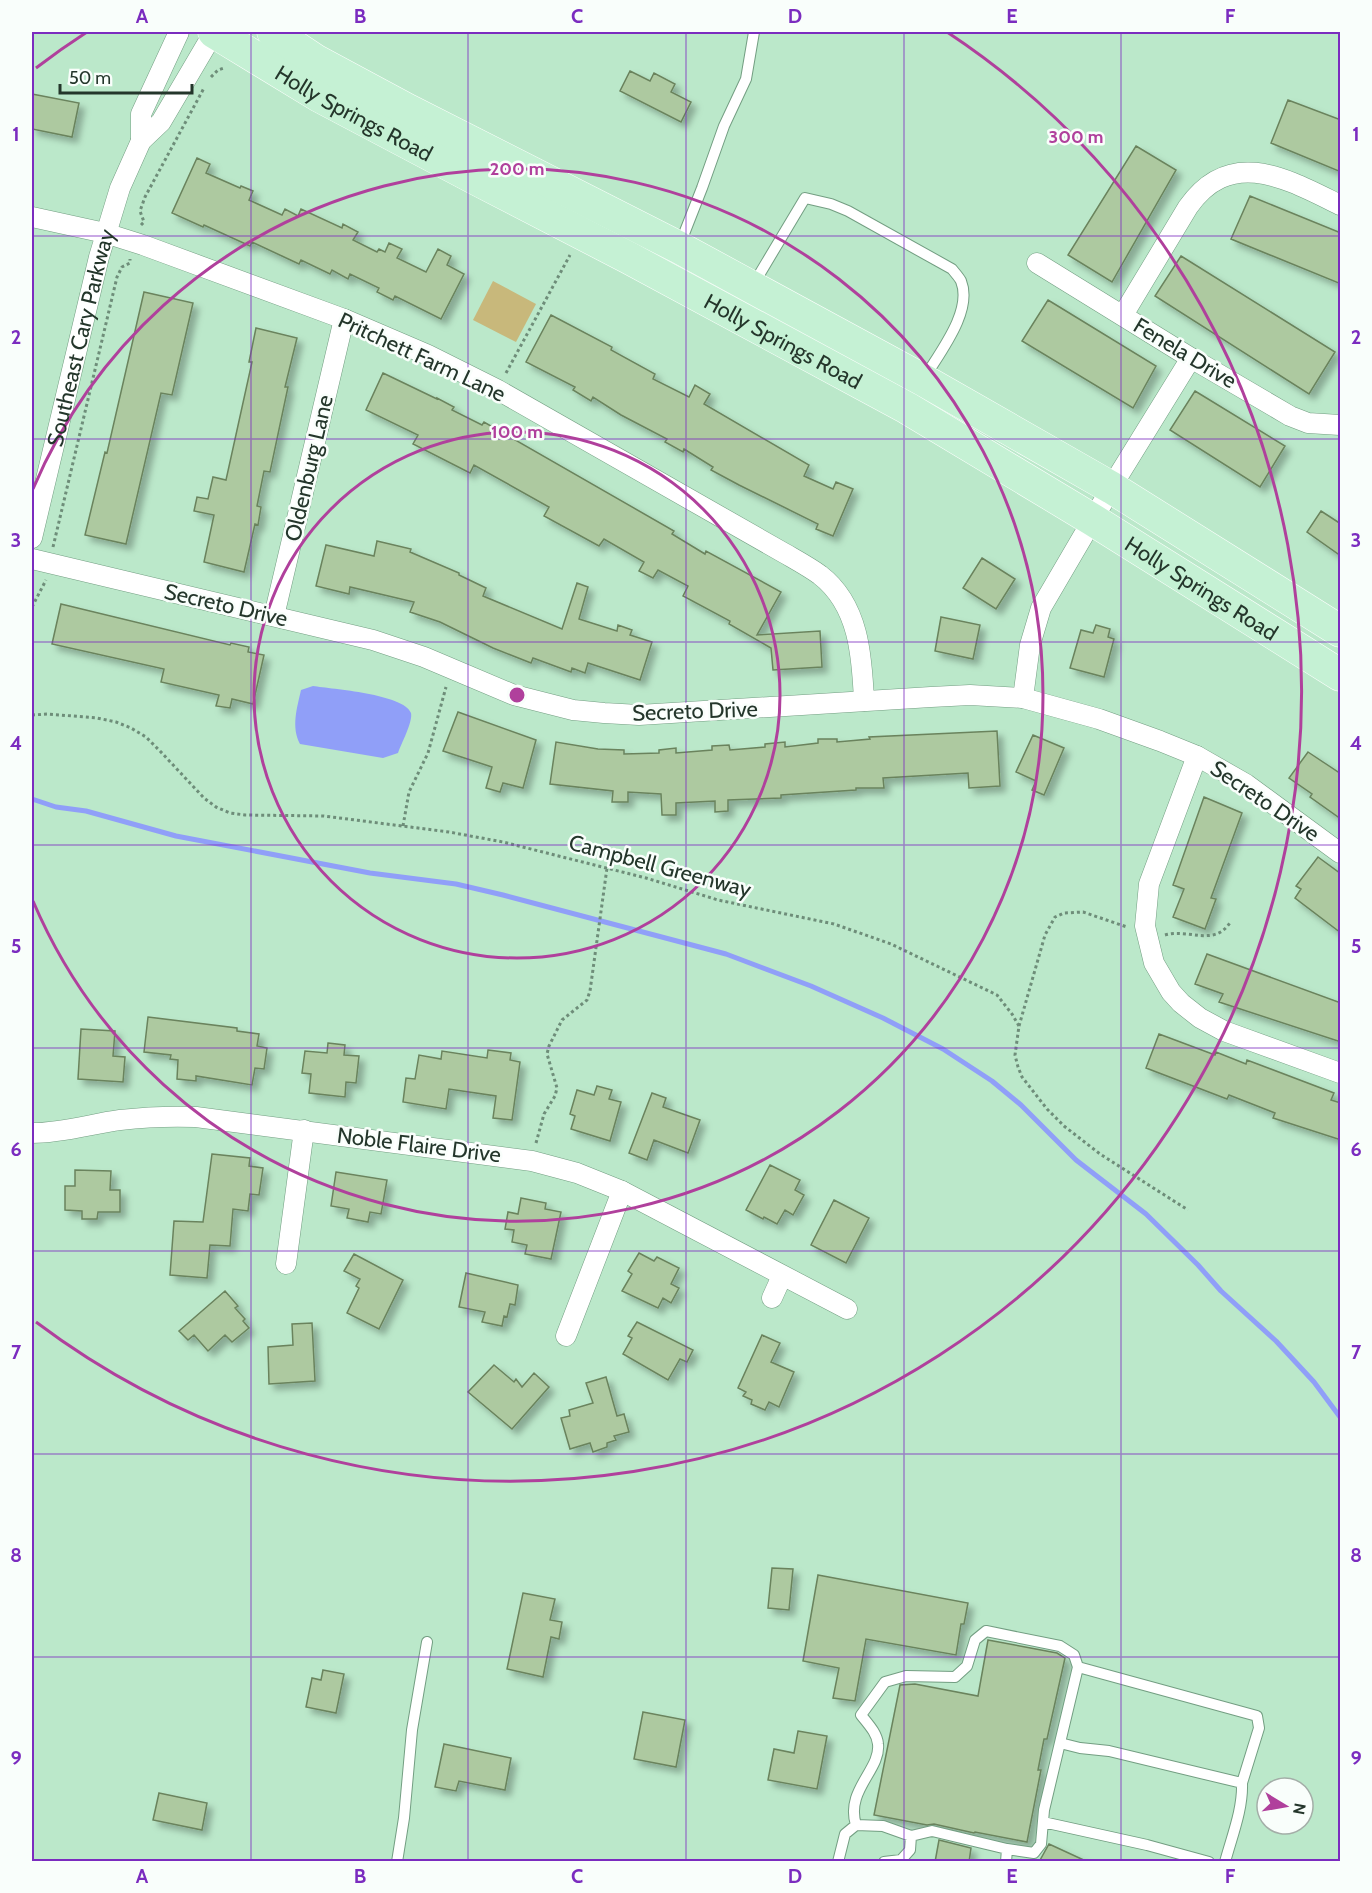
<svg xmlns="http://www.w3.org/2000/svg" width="1372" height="1893" viewBox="0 0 1372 1893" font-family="Cabin,sans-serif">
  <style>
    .green { fill: #c8b87b }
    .water { fill: #909ff8 }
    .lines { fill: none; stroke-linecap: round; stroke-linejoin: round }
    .stream { stroke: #909ff8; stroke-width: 5 }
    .building { fill: #adc9a0; stroke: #6a835d; stroke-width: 1.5; filter: url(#shadow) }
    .lane-casing { stroke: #739e82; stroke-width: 12 }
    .street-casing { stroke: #739e82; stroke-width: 21 }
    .primary-casing { stroke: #fff; stroke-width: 33 }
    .path { stroke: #6e8d79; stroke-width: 3; stroke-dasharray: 3 3; stroke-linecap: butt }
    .lane { stroke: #fff; stroke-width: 10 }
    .street { stroke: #fff; stroke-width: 20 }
    .primary { stroke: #c5f1d4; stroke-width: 32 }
    .grid { fill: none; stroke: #7b2cbf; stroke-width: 1.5; stroke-opacity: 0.55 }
    .ring { fill: none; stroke: #b0409c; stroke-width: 3 }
    .labels { text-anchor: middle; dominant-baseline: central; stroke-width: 5; stroke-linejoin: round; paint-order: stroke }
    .street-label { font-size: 22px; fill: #24362b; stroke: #f9fefb }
    .centre { fill: #b0409c; stroke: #f9fefb; stroke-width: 3 }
    .ring-label { font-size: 18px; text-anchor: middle; font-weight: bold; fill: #b0409c; stroke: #f9fefb; stroke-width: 5; stroke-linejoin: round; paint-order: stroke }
    .neatline { fill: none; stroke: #7b2cbf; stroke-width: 2 }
    .grid-label { font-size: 20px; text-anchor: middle; font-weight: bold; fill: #7b2cbf }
  </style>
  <defs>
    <filter id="shadow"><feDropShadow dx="5.5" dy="5.5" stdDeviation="3" flood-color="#0004"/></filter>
  </defs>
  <rect width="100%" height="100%" fill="#bbe8ca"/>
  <path class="green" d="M493 281 536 304 516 342 473 320Z"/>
  <path class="water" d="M313 686C332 689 404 694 411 713 413 722 401 744 398 753L383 758 300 744C291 727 297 708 301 690Z"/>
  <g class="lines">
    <path class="stream" d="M32 799 56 807 86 811 176 836 370 873 456 884 503 895 726 954 811 986 883 1018 943 1049 992 1081 1021 1105 1076 1160 1146 1214 1198 1265 1221 1291 1276 1341 1314 1382 1340 1417"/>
  </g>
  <path class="building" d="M630 71 650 81 654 73 675 84 671 92 691 102 681 122 620 91Z
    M32 94 79 103 72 137 32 129Z
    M1288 100 1341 120V172L1271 143Z
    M1136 146 1176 170 1112 282 1068 255Z
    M197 158 210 164 206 173 240 188 241 186 253 191 249 200 282 215 285 209 298 216 301 209 342 228 343 224 358 232 353 240 377 252 379 249 385 252 389 243 402 249 397 258 426 272 438 249 451 256 447 265 464 274 441 319 395 296 393 300 377 292 379 288 350 274 348 279 332 270 330 274 301 260 299 264 252 242 250 246 204 225 203 227 172 213Z
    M1250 196 1341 233V284L1231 239Z
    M1181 256 1335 352 1309 394 1155 296Z
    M144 292 193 303 172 395 161 393 126 544 85 535 105 452 107 453Z
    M1048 300 1156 366 1133 408 1022 341Z
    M551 315 612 347 611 350 655 374 653 379 689 397 695 385 710 394 704 404 809 465 804 476 833 489 836 482 853 489 833 536 816 529 818 524 739 485 711 470 713 467 684 449 683 452 665 442 667 439 621 415 593 397 591 401 573 390 575 387 526 362Z
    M256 328 297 338 285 387H288L270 472 264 471 257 506 261 507 258 525 255 524 244 572 204 562 214 515 194 511 197 497 208 499 213 477 226 480 252 362H249Z
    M383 373 437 399V398L454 407 452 410 482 425 484 422 674 531 672 534 705 554 706 551 781 592 757 635 820 631 822 667 773 670 771 648 729 624 730 621 683 596 688 586 658 570 653 578 639 571 644 562 604 539 599 546 544 516 549 507 474 465 470 473 413 444 418 435 366 410Z
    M1195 391 1285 446 1260 487 1170 430Z
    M1321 511 1341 524V556L1307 532Z
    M377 541 411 549 410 552 459 573V575L486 588 483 596 562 629 577 583 588 587 579 619 617 631 618 625 632 630 630 635 652 642 640 680 588 663 585 673 572 668 571 672 533 658 531 663 493 648 440 622 410 612 414 602 350 587 349 594 316 586 326 545 374 556Z
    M982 558 1015 579 996 609 963 588Z
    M61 604 230 645 231 643 249 647 248 652 264 655 253 704 232 699 230 708 216 706 219 695 161 682 164 669 52 644Z
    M941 617 980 625 973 659 935 651Z
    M1096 625 1110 629 1108 637 1114 639 1104 677 1070 668 1081 630 1093 633Z
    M458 712 536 740 523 788 503 783 500 792 486 788 492 767 443 751Z
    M997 731 1000 786 969 788 968 773 883 778 884 788H856V790L781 795V798L728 800V811L715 812V801L676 803V815H662L661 794 628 792V802H612L613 791 550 784 556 742 598 749 624 750V754L659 753V750L676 748V753L712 750V746L729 745 730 750 765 747V744L785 742V747L818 743V739H837V742L870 739 869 737Z
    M1033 735 1064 748 1044 795 1032 790 1036 781 1016 772Z
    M1308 752 1341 774V819L1310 797 1312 794 1289 778Z
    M1204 797 1242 813 1211 898 1216 899 1205 929 1173 917 1184 889 1173 885Z
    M1318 857 1341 874V933L1295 898 1301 889 1296 886Z
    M1207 954 1341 1003V1042L1219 1002 1223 994 1195 984Z
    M148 1017 237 1028V1031L259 1034 257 1046 267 1048 264 1069 255 1068 252 1085 196 1076V1081L177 1079 178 1060 170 1059 171 1055 144 1052Z
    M81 1029 115 1031 113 1056 125 1057 123 1082 78 1079Z
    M1159 1034 1215 1055 1216 1052 1246 1064 1247 1060 1334 1093 1331 1100 1341 1103V1140L1273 1118 1275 1113 1229 1095 1227 1099 1146 1068Z
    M328 1043 345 1045 344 1055 359 1056 356 1083 346 1082 345 1097 309 1093 311 1074 302 1073 305 1051 327 1053Z
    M488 1050 511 1053 510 1060 520 1062 512 1120 493 1118 496 1096 449 1089 446 1109 403 1102 406 1078 415 1079 419 1055 441 1059 442 1051 487 1058Z
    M597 1086 612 1090 609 1099 621 1102 610 1141 571 1129 575 1116 570 1114 577 1090 594 1095Z
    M652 1093 666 1098 663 1107 700 1120 688 1153 654 1140 647 1160 629 1153Z
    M212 1154 250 1158 249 1166 263 1168 259 1195 250 1194 248 1211 233 1209 230 1246 210 1245 207 1278 170 1275 174 1221 203 1222Z
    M770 1165 800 1180 795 1190 804 1195 793 1215 785 1210 777 1224 764 1217 763 1219 746 1210Z
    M75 1170 111 1171 110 1190H120V1212H98L97 1219H82V1211L65 1210V1186H75Z
    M336 1172 387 1180 381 1214 370 1212 368 1222 347 1218 349 1209 331 1206Z
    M521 1198 546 1203 545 1209 561 1212 551 1259 525 1254 527 1245 512 1242 514 1230 505 1229 508 1212 518 1214Z
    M834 1200 869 1218 846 1263 811 1245Z
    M639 1253 654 1261 657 1257 679 1268 671 1284 679 1288 671 1303 663 1298 658 1308 622 1291 632 1274 628 1271Z
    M354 1254 403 1280 379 1329 347 1313 359 1288 356 1286 360 1279 344 1271Z
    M466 1273 518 1285 515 1305 510 1304 507 1317 504 1316 502 1326 482 1322 485 1312 459 1307Z
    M225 1291 238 1306 235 1308 245 1319 243 1321 249 1328 232 1342 225 1335 208 1351 194 1335 188 1340 179 1331Z
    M637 1322 693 1350 687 1362 680 1359 668 1380 623 1354 632 1338 628 1336Z
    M312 1323 315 1381 269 1384 268 1347 293 1345 292 1324Z
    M762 1335 780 1343 771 1362 794 1372 779 1407 769 1402 765 1410 751 1404 752 1400 743 1396 746 1392 738 1388Z
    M494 1365 514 1382 516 1379 522 1387 534 1373 549 1387 512 1429 468 1392Z
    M606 1377 617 1416 624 1414 629 1432 614 1436 616 1440 607 1443V1447L593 1452 590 1443 570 1449 561 1418 570 1416 569 1410 593 1403 586 1383Z
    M772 1568 793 1569 789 1610 768 1608Z
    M818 1575 968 1603 964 1624H961L956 1655 866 1639 855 1701 833 1698 839 1668 803 1661Z
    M523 1593 555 1599 550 1620 562 1622 559 1639 551 1637 543 1677 507 1669Z
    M988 1640 1057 1653 1065 1658 1047 1739H1044L1038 1770H1041L1027 1842 975 1832 974 1833 934 1824 927 1825 874 1815 900 1685 915 1684 978 1696Z
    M323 1670 344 1674 336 1713 306 1707 312 1678 321 1680Z
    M643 1712 685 1720 676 1767 634 1759Z
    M798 1731 827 1736 817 1789 768 1780 774 1749 794 1753Z
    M444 1744 511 1758 505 1790 459 1781 456 1791 435 1787Z
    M159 1793 207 1803 202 1830 153 1820Z
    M939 1840 971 1848 969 1862H935Z
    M1049 1844 1088 1862H1039Z"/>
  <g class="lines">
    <defs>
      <path id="lane" d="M680 244 702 188 724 126 746 79 754 32
        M753 285 805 198 831 204 848 211 952 269C955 273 959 277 961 281 973 311 940 352 925 377
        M1078 1667 1257 1716 1259 1728 1242 1783C1243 1809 1232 1836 1225 1862
        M1060 1743 1080 1748 1109 1751 1242 1783
        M1043 1822 1147 1845 1209 1862
        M856 1825C845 1790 881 1770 878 1744 877 1733 868 1724 861 1715L885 1682 906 1676 955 1677 967 1666 975 1640 986 1631 1060 1646 1074 1655 1078 1667 1044 1810 1041 1844 1034 1853 1007 1849
        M911 1836 932 1831 1007 1849 1006 1862
        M397 1862 404 1818 412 1730 427 1642
        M838 1862 845 1834 856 1825 883 1826 911 1836 910 1850 901 1860 884 1862"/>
      <g id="street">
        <path d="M141 141V114L179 32"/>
        <path d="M32 217 105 233 143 245 344 319 428 355 498 390 784 553C796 560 809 567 820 575 859 605 862 656 864 701"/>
        <path d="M1037 263 1191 358 1290 416 1308 423 1340 425"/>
        <path d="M1123 315 1188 207C1231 146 1287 179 1340 205"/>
        <path id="s1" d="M32 538 99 257 120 188 141 141 161 122 214 32"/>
        <path d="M32 559 373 640 424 657 514 695 573 710 604 713 639 715 931 697 970 695 1023 698 1099 719 1160 741 1197 756 1246 784 1340 853"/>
        <path d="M274 616 344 319"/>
        <path d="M1023 698 1030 645 1041 608 1120 473 1191 358"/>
        <path d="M1197 756 1149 884 1145 926 1154 963 1171 992 1181 1003 1200 1018 1224 1031 1340 1073"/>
        <path d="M32 1133C62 1133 91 1124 120 1120 146 1117 171 1116 196 1117L532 1161 577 1173 622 1191 847 1309"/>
        <path d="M286 1264 304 1130"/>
        <path d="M772 1298 782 1276"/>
        <path d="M566 1336 622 1191"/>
      </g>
      <g id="primary">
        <path id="s2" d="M214 32 319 96 478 180 629 258 907 408 1093 520 1340 675"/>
        <path d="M273 32 315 60 408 110 678 247 923 380 1112 488 1340 631"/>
      </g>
    </defs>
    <use href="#lane" class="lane-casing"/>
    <use href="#street" class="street-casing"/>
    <use href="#primary" class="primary-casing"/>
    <path class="path" d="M211 77 218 70 224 68
      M141 225 144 222 140 211 145 197 204 88
      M506 373 570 255
      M53 547 117 277 122 267 130 263V259
      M32 607 46 580
      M32 715 48 714 97 718 116 722 131 728 146 737 160 751 204 798 216 807 230 813 245 815 324 816 449 832 503 842 646 878 718 900 834 924 891 944 997 995 1012 1014 1019 1026 1015 1055 1018 1067 1022 1077 1047 1109 1064 1126 1100 1154 1188 1210
      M403 826 409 792 428 753 446 687
      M1165 935C1189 928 1215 948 1231 921
      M1019 1026 1045 935 1055 917 1064 913 1083 912 1127 927
      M536 1143 544 1114 555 1096 557 1088 547 1054 549 1046 562 1020 587 1000 590 991 607 868"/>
    <use href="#lane" class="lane"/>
    <use href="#street" class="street"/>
    <use href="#primary" class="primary"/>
  </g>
  <path class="grid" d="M251 32V1862M468 32V1862M686 32V1862M904 32V1862M1121 32V1862M32 236H1340M32 439H1340M32 642H1340M32 845H1340M32 1048H1340M32 1251H1340M32 1454H1340M32 1657H1340"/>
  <g class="ring">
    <circle cx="517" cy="695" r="263"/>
    <path d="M33 489A526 526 0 1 1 33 901"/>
    <path d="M36 68A790 790 0 0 1 87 32M947 32A790 790 0 1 1 36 1322"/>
  </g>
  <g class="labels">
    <g class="street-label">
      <text stroke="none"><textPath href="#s2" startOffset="162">Holly Springs Road</textPath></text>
      <text stroke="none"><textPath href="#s1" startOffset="206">Southeast Cary Parkway</textPath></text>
      <text stroke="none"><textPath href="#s2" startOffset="648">Holly Springs Road</textPath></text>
      <text transform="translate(1185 353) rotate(31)">Fenela Drive</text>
      <text transform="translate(422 357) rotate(25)">Pritchett Farm Lane</text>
      <text transform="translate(309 468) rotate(-77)">Oldenburg Lane</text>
      <text stroke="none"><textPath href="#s2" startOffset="1134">Holly Springs Road</textPath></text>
      <text transform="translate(226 605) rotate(13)">Secreto Drive</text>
      <text transform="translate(695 711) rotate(-2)">Secreto Drive</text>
      <text transform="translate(1265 801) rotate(34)">Secreto Drive</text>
      <text transform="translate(660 866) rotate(15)">Campbell Greenway</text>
      <text transform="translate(419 1145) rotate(7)">Noble Flaire Drive</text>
    </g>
  </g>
  <circle cx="517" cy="695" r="9" class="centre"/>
  <g class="ring-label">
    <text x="1076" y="143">300 m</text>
    <text x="517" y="175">200 m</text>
    <text x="517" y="438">100 m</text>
  </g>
  <rect width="1372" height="1893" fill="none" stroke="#f9fefb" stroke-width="66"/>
  <g transform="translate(1285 1806) rotate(101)"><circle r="28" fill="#f9fefb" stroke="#a4aea8" stroke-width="1.5"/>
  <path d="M0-4.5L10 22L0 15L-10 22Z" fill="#b0409c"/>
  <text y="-9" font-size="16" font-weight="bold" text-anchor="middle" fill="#24362b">N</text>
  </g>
  <path d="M60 84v9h132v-9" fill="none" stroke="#24362b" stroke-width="3"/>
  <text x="69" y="84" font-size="18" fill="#24362b" stroke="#f9fefb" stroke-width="4.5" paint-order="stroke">50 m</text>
  <rect x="33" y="33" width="1306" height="1827" class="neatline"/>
  <g class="grid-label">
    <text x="142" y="23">A</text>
    <text x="360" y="23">B</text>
    <text x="577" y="23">C</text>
    <text x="795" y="23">D</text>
    <text x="1012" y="23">E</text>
    <text x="1230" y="23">F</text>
    <text x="16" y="141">1</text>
    <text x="1356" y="141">1</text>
    <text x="16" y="344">2</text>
    <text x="1356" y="344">2</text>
    <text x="16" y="547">3</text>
    <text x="1356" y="547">3</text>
    <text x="16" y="750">4</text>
    <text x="1356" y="750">4</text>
    <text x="16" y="953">5</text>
    <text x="1356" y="953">5</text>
    <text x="16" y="1156">6</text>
    <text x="1356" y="1156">6</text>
    <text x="16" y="1359">7</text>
    <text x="1356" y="1359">7</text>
    <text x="16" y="1562">8</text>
    <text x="1356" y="1562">8</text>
    <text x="16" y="1765">9</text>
    <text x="1356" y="1765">9</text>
    <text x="142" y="1883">A</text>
    <text x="360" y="1883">B</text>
    <text x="577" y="1883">C</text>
    <text x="795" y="1883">D</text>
    <text x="1012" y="1883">E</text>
    <text x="1230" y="1883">F</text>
  </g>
</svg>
